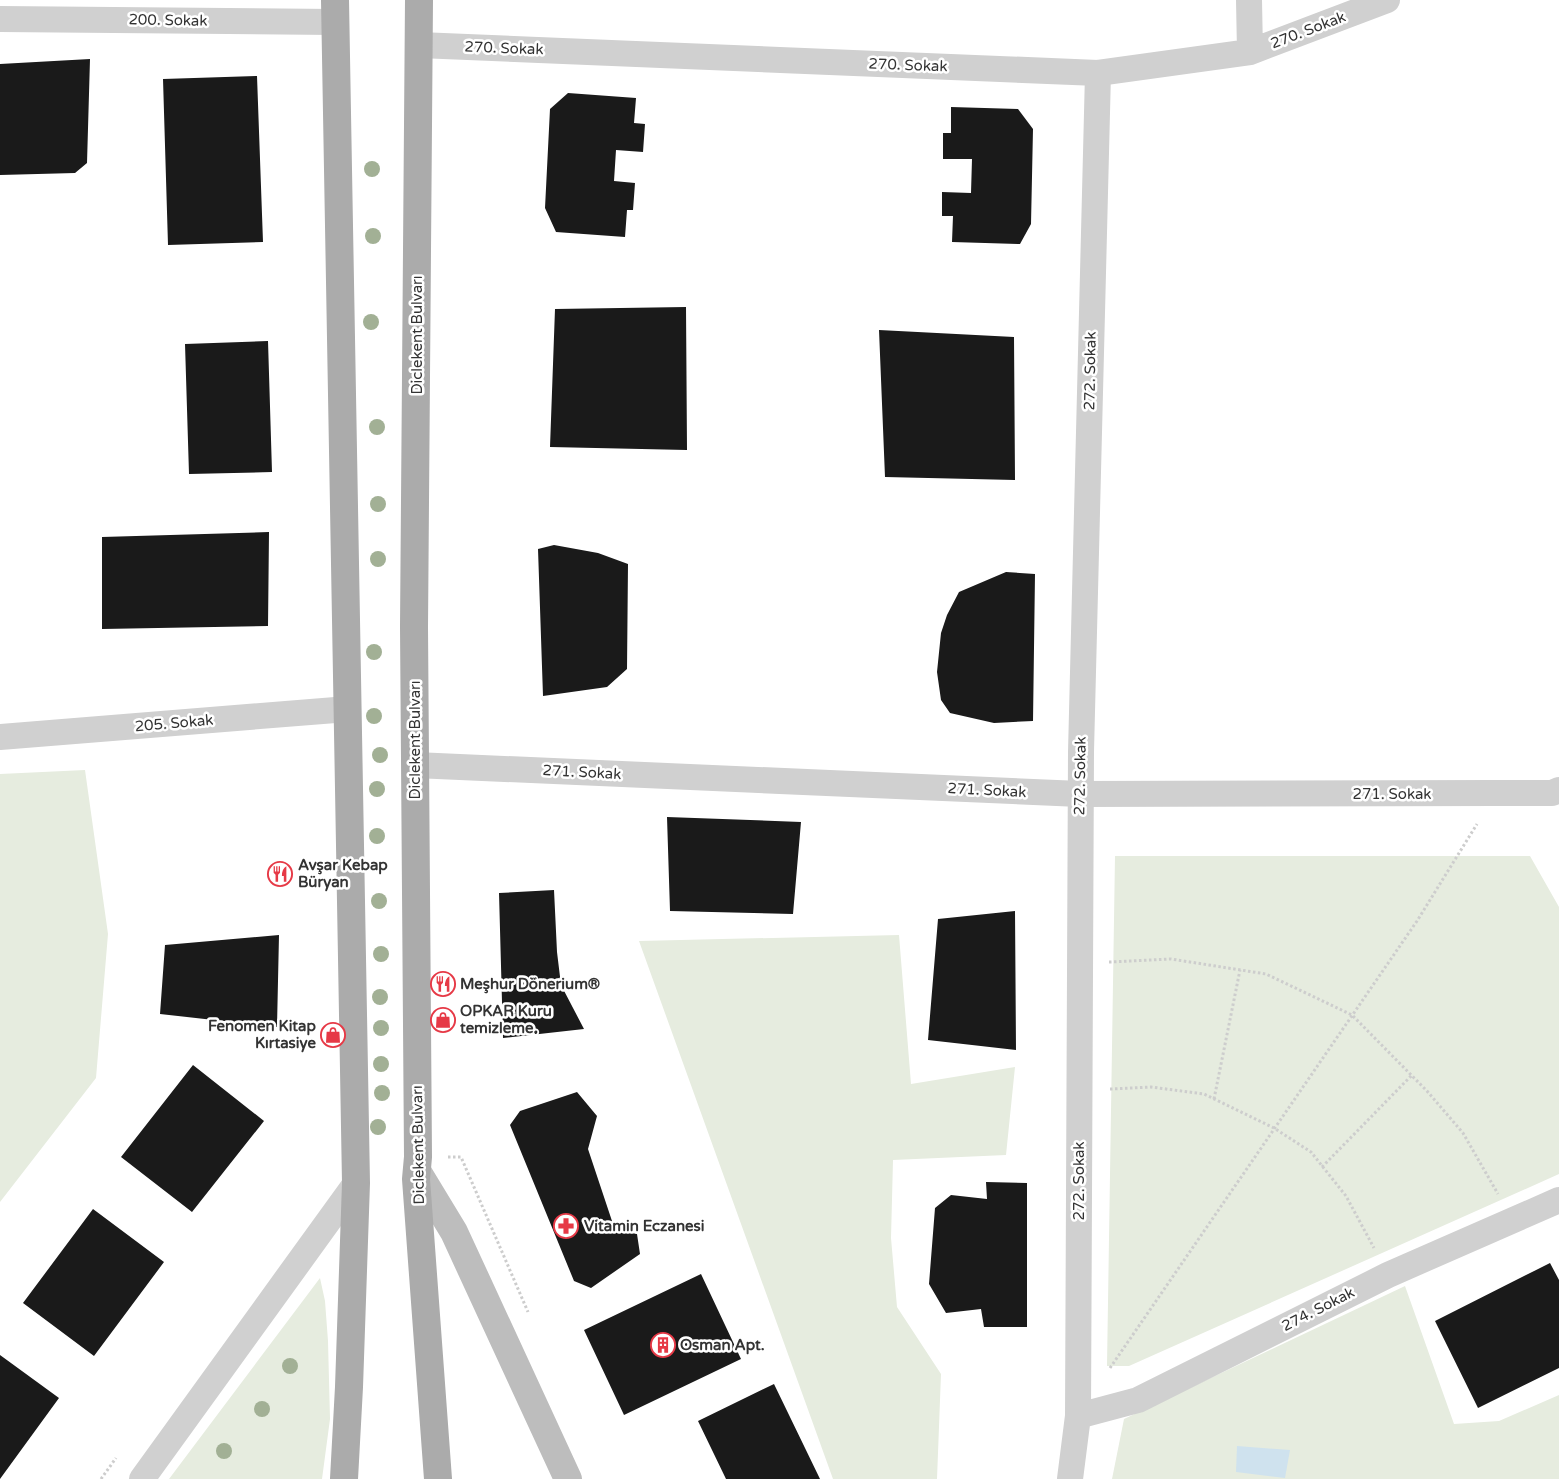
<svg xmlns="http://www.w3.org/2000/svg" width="1559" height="1479" viewBox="0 0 1559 1479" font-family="'Varela Round',sans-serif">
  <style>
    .green { fill: #e6ecdf }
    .water { fill: #cfe2ee }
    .building { fill: #1a1a1a }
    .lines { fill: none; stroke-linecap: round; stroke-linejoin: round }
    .path { stroke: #cdcdcd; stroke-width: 3; stroke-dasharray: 2.5 2.5; stroke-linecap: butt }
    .minor { stroke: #d0d0d0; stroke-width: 26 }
    .secondary { stroke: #bdbdbd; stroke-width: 28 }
    .primary { stroke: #ababab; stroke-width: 28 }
    .tree { fill: #a2b095 }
    .labels { text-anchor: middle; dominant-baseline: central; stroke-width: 5; stroke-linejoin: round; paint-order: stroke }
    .street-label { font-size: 15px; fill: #333; stroke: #fff }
    .poi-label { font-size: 15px; font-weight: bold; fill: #333; stroke: #fff; text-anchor: start }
  </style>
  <rect width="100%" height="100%" fill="#fff"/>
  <path class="green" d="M85 770 108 934 96 1078 0 1202V774Z
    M1115 856H1530L1559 907V1174L1129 1366H1107Z
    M899 935 911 1084 1015 1067 1006 1155 893 1160 891 1238 897 1307 941 1374 937 1479H833L639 941Z
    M320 1278 325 1301 328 1341 330 1419 322 1479H169Z
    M1405 1286 1454 1424 1499 1421 1559 1395V1479H1112L1124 1419Z"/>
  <path class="water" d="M1237 1446 1290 1450 1285 1478 1236 1472Z"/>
  <path class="building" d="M90 59 87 163 75 173 0 175V64Z
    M257 76 263 242 168 245 163 79Z
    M568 93 636 98 634 123 645 124 643 152 616 150 614 181 635 183 633 210H627L625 237 556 232 545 208 550 109Z
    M951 107 1018 109 1033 129 1031 224 1020 244 952 242 953 216H942V192L971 193 972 159H943V133H951Z
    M686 307 687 450 550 447 555 309Z
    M879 330 1014 337 1015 480 885 477Z
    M268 341 272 472 189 474 185 344Z
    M269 532 268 626 102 629V537Z
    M554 545 598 553 628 564 627 669 607 687 543 696 538 549Z
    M1006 572 1035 574 1033 721 994 723 950 713 941 700 937 672 941 633 947 615 959 592Z
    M667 817 801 822 793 914 670 911Z
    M554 890 557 952 561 985 584 1029 503 1038 499 893Z
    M1015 911 1016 1050 928 1040 938 919Z
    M279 935 277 1027 160 1014 165 945Z
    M193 1065 264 1121 192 1212 121 1157Z
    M577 1092 597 1116 588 1149 615 1230 637 1234 640 1254 591 1288 574 1281 510 1125 520 1111Z
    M986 1182 1027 1183V1327H984L981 1309 946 1313 929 1284 935 1208 951 1195 987 1199Z
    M93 1209 164 1262 94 1356 23 1303Z
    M1550 1263 1559 1280V1368L1478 1408 1435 1321Z
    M701 1274 741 1359 624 1415 584 1330Z
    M0 1355 59 1398 0 1479Z
    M774 1384 820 1479H726L698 1421Z"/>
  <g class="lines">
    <path class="path" d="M1109 962 1171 959 1266 974 1352 1015 1427 1091 1463 1133 1498 1194
      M1110 1089 1151 1087 1204 1094 1274 1128 1311 1152 1346 1196 1374 1248
      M1214 1099 1240 970
      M448 1157H461L528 1312
      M1322 1167 1412 1075
      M1110 1368 1417 921 1477 824
      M101 1479 116 1458"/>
    <path class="minor" d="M1249 0 1250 52
      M0 19 335 22
      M419 45 1098 73 1250 52 1387 0
      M0 737 348 709
      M415 765 1080 794 1496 793H1552L1559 790
      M1078 1416 1138 1400 1388 1275 1559 1200
      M142 1479 356 1183
      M1070 1479 1078 1416 1081 752 1098 73"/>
    <path class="secondary" d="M417 1171 454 1232 568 1479"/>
    <path class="primary" d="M335 0 356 1183 349 1387 344 1479
      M419 0 414 627 418 1157 416 1179 438 1479"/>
  </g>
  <g class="tree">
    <circle cx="372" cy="169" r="8"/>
    <circle cx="373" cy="236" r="8"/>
    <circle cx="371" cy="322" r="8"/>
    <circle cx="377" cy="427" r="8"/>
    <circle cx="378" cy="504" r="8"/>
    <circle cx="378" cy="559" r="8"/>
    <circle cx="374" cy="652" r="8"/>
    <circle cx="374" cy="716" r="8"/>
    <circle cx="380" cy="755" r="8"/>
    <circle cx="377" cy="789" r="8"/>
    <circle cx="377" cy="836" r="8"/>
    <circle cx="379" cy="901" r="8"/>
    <circle cx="381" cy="954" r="8"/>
    <circle cx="380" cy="997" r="8"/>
    <circle cx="381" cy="1028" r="8"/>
    <circle cx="381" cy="1064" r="8"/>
    <circle cx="382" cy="1093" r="8"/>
    <circle cx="378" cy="1127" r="8"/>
    <circle cx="290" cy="1366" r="8"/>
    <circle cx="262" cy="1409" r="8"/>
    <circle cx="224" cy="1451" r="8"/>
  </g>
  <defs>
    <symbol id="restaurant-ring" viewBox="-11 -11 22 22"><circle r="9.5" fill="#fff" stroke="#e63946" stroke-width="1.5"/><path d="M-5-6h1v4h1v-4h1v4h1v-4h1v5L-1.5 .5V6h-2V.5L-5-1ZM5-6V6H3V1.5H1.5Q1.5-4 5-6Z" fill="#e63946"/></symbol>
    <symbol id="shop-ring" viewBox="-11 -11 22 22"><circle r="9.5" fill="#fff" stroke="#e63946" stroke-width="1.5"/><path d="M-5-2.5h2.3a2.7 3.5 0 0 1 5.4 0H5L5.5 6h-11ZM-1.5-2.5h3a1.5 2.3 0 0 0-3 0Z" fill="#e63946"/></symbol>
    <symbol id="pharmacy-ring" viewBox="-11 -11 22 22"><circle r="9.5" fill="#fff" stroke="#e63946" stroke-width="1.5"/><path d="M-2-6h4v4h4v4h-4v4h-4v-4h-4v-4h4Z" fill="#e63946"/></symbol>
    <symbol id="building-ring" viewBox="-11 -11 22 22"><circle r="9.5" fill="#fff" stroke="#e63946" stroke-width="1.5"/><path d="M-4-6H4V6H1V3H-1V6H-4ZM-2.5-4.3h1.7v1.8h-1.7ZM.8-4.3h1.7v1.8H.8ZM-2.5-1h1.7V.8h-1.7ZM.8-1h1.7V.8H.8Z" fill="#e63946"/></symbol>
  </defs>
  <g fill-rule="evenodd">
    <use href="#restaurant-ring" x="266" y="860" width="28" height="28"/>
    <use href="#restaurant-ring" x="429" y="970" width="28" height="28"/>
    <use href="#shop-ring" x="429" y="1006" width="28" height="28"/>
    <use href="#shop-ring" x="319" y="1021" width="28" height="28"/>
    <use href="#pharmacy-ring" x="552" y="1212" width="28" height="28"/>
    <use href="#building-ring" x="649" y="1331" width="28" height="28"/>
  </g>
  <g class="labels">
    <g class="street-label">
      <text transform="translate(168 20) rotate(1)">200. Sokak</text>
      <text transform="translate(1308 30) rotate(-21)">270. Sokak</text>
      <text transform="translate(504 48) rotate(2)">270. Sokak</text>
      <text transform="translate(908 65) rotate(2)">270. Sokak</text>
      <text transform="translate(417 335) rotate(-90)">Diclekent Bulvarı</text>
      <text transform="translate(1090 371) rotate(-89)">272. Sokak</text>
      <text transform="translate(174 723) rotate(-5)">205. Sokak</text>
      <text transform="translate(415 740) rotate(-90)">Diclekent Bulvarı</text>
      <text transform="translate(582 772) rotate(3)">271. Sokak</text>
      <text transform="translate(1080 776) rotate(-89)">272. Sokak</text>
      <text transform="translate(987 790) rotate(3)">271. Sokak</text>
      <text x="1392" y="794">271. Sokak</text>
      <text transform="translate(418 1145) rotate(-91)">Diclekent Bulvarı</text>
      <text transform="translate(1079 1181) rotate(-90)">272. Sokak</text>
      <text transform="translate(1318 1309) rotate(-27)">274. Sokak</text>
    </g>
    <g class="poi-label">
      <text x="298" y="865">Avşar Kebap<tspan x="298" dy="17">Büryan</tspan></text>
      <text x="460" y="984">Meşhur Dönerium®</text>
      <text x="460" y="1011">OPKAR Kuru<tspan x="460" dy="17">temizleme.</tspan></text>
      <text x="316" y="1026" text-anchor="end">Fenomen Kitap<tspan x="316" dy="17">Kırtasiye</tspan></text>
      <text x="584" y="1226">Vitamin Eczanesi</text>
      <text x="680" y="1345">Osman Apt.</text>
    </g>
  </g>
</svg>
